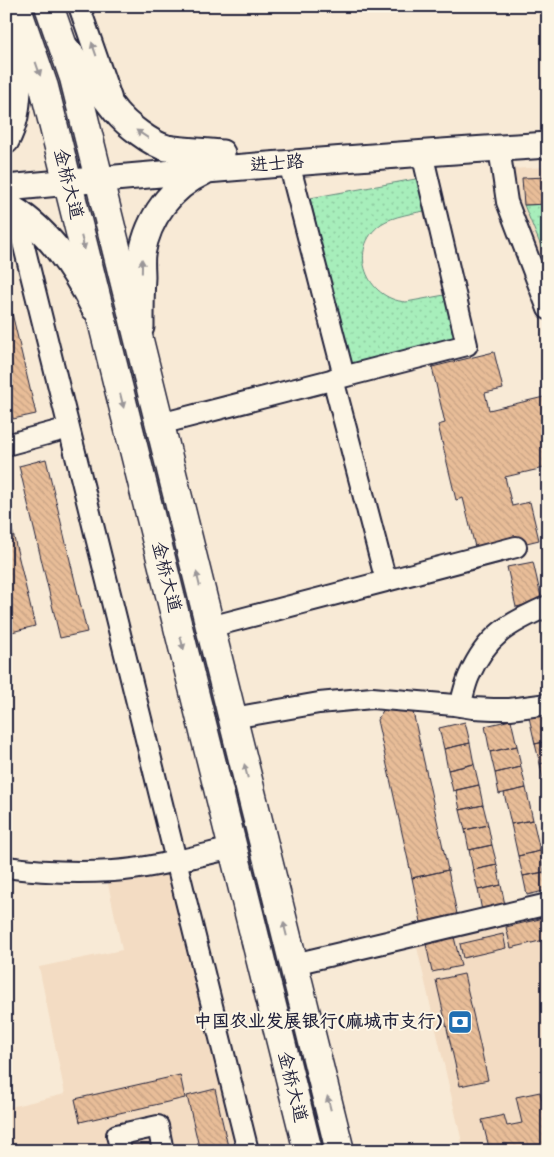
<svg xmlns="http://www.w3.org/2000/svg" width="554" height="1157" viewBox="0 0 554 1157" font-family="Mynerve,'LXGW WenKai TC',sans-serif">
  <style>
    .built { fill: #f3dcc3 }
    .grass { fill: url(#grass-dots); stroke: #64887b }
    .building { fill: url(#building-back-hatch); stroke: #22223b }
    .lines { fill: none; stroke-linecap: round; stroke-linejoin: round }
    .minor-casing { stroke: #22223b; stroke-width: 24 }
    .major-casing { stroke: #22223b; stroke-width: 29 }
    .highway-casing { stroke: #22223b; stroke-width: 31 }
    .minor { stroke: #fcf5e5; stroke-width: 20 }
    .major { stroke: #fcf5e5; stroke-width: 25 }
    .highway { stroke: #fcf5e5; stroke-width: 28 }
    .oneway { fill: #9a9698 }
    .labels { text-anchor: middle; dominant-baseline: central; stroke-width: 4; stroke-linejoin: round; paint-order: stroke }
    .street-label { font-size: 18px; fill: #22223b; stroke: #fcf5e5 }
    .poi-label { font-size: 18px; font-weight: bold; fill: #22223b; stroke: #fcf5e5; text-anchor: end }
  </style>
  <defs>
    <pattern id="grass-dots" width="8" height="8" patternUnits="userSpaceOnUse" patternTransform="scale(1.25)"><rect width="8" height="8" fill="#a7eebb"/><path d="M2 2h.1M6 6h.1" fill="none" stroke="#8fcca2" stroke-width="1.8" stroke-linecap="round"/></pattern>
    <pattern id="building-back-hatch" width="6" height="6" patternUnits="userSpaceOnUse" patternTransform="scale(1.25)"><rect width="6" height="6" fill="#e8bd98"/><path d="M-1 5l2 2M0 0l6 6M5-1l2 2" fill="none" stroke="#c7a284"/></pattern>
  </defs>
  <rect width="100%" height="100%" fill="#f8ead6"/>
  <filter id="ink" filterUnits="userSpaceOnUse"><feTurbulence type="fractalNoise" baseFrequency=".02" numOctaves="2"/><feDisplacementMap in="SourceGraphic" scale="10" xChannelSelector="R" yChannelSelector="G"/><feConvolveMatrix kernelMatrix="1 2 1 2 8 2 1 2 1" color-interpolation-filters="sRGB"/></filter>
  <g filter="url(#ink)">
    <path class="built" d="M548 167V285L513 208 509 169Z
      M172 870 238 1151H6V1108L65 1094 39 967 122 950 107 879Z
      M548 912V1151H464L416 943Z"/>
    <path class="grass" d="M421 178 429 210C415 213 393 216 381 224 347 249 366 299 406 302L450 294 461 337 350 364 310 198Z
      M548 204V263L524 205Z"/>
    <path class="building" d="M548 177V204L524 205 522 178Z
      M6 304 11 309 36 414 13 419 6 391Z
      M494 352 503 389 485 393 489 410 548 396V467L505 477 512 506 530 502 539 540 477 555 463 498 456 500 438 425 445 423 432 367Z
      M46 459 87 632 60 638 19 466Z
      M6 504 35 626 8 633 6 627Z
      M533 562 542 601 516 607 507 567Z
      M384 709 413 712 448 870 412 878 377 720Z
      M548 713V741L535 744 529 717Z
      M511 720 517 746 490 752 485 726Z
      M465 722 470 743 444 749 439 728Z
      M548 741V762L540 764 535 744Z
      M470 743 474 764 448 770 444 749Z
      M517 746 521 767 495 773 490 752Z
      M548 762V784H544L540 764Z
      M474 764 479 785 453 791 448 770Z
      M521 767 526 788 499 794 495 773Z
      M479 785 483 805 460 810 456 790Z
      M526 788 533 820 511 824 504 793Z
      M483 805 488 825 465 830 460 810Z
      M533 820 540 851 518 856 511 824Z
      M488 825 492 845 469 850 465 830Z
      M492 845 497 865 473 870 469 850Z
      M540 851 544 872 523 876 518 856Z
      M497 865 501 885 478 890 473 870Z
      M448 870 457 914 421 922 412 878Z
      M544 872 548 890 527 895 523 876Z
      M501 885 505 905 482 911 478 890Z
      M548 917V939L511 948 506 927Z
      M503 934 506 948 463 958 460 944Z
      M454 937 461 966 432 972 426 944Z
      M464 974 488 1080 460 1086 436 980Z
      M180 1075 185 1098 80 1122 75 1099Z
      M215 1089 229 1151H200L187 1096Z
      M540 1092 548 1125V1151H490L482 1120 504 1115 507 1126 522 1123 516 1097Z"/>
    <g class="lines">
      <defs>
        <path id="minor" d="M79 6 111 98
          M499 148 507 202 548 309
          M289 163 344 376
          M15 210 248 1151
          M333 379 386 581
          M160 424 467 345 422 153
          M6 445 69 428
          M210 627 516 547
          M460 706C463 696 465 685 469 676 487 635 509 623 548 606
          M233 718 319 703 372 698 454 705 473 708 493 709H510L548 704
          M6 867C41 872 78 873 113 871 153 868 193 857 233 848
          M294 964 548 904
          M121 1151 117 1135 158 1126 163 1151"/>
        <path id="major" d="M67 49 116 112C126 124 151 144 167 148 183 151 204 151 222 153
          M6 141C15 125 17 108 18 90L12 9
          M6 188C187 171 367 156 548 145
          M6 205C45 225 75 269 94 308
          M141 327C141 310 141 294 142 277 142 270 141 262 142 254 148 218 171 187 204 172"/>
        <path id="highway" d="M16 6 44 87 308 1151
          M49 6 74 78 340 1151"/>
      </defs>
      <use href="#minor" class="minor-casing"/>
      <use href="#major" class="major-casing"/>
      <use href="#highway" class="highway-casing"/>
      <use href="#minor" class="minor"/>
      <use href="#major" class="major"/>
      <use href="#highway" class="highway"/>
    </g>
    <defs><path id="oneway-solid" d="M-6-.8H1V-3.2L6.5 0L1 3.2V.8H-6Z" transform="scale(1.25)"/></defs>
    <g class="oneway">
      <use href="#oneway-solid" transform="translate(94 49) rotate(-109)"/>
      <use href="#oneway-solid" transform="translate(38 69) rotate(71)"/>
      <use href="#oneway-solid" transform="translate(142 134) rotate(-146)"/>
      <use href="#oneway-solid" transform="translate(83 243) rotate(76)"/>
      <use href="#oneway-solid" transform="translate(142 266) rotate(-89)"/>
      <use href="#oneway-solid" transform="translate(122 401) rotate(76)"/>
      <use href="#oneway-solid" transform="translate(198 579) rotate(-104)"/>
      <use href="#oneway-solid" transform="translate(182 643) rotate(76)"/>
      <use href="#oneway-solid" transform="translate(246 771) rotate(-104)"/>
      <use href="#oneway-solid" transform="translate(285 929) rotate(-104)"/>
      <use href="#oneway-solid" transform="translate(329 1103) rotate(-104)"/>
    </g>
  </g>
  <defs>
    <symbol id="bank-square" viewBox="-11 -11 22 22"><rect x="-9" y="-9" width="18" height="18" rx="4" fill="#1f6fb2" stroke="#fcf5e5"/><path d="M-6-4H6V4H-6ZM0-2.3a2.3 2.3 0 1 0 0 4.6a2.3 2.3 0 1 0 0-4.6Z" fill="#fff"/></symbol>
  </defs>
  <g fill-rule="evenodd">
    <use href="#bank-square" x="446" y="1008" width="28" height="28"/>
  </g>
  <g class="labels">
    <g class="street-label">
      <text transform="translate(277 164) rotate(-5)">进士路</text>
      <text transform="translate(68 184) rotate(76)">金桥大道</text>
      <text transform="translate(166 577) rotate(76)">金桥大道</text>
      <text transform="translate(292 1087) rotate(76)">金桥大道</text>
    </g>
    <g class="poi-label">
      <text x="442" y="1022">中国农业发展银行(麻城市支行)</text>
    </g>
  </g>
  <rect width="554" height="1157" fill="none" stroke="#fcf5e5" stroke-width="25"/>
  <rect x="12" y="12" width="529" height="1132" fill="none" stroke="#22223b" stroke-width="2" filter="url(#ink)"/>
</svg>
